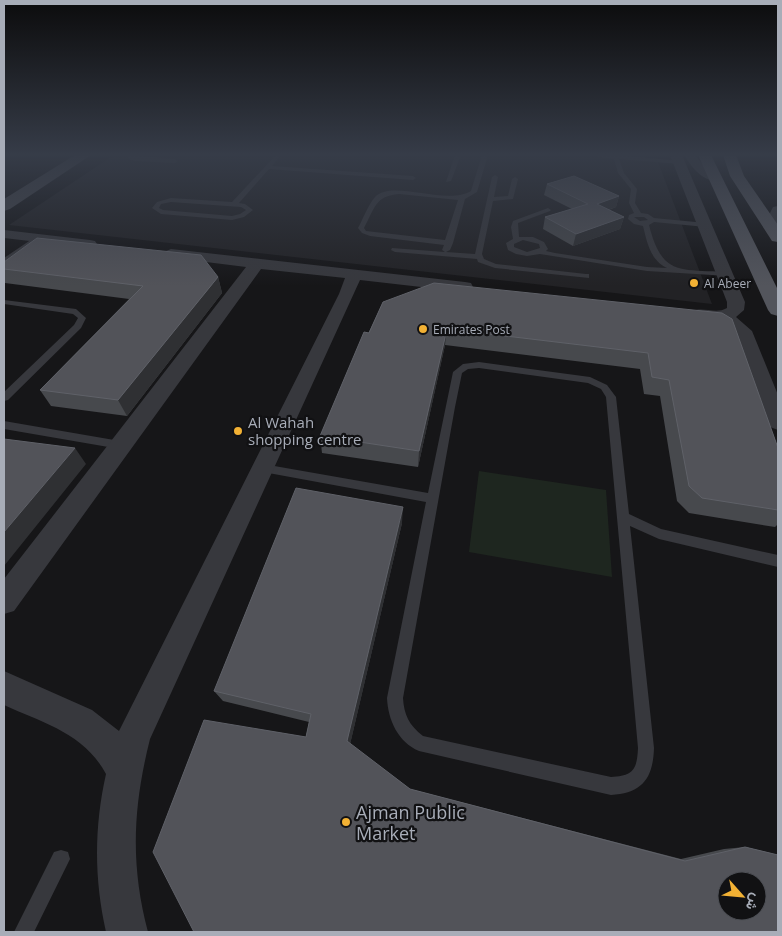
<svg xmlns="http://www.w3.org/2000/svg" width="782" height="936" viewBox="0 0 782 936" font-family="'Open Sans',Vazirmatn,sans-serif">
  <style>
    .built { fill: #222225 }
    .green { fill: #1e261f }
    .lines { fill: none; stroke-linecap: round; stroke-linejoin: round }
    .service { fill: #37383d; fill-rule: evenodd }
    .minor { fill: #37383d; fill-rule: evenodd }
    .secondary { fill: #45474d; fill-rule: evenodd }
    .primary { fill: #53555c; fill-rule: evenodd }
    .wall { fill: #47494d }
    .shaded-wall { fill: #2f3033 }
    .building { fill: #525359; stroke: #5f6168; fill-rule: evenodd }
    .poi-dot { fill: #f2b134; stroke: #111113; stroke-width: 2 }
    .labels { text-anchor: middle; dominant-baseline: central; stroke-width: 4.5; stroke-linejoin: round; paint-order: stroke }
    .far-poi-label { font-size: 12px; fill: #a8adb8; stroke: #111113; text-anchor: start }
    .poi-label { font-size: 15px; fill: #a8adb8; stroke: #111113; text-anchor: start }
    .near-poi-label { font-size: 18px; fill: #a8adb8; stroke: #111113; text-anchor: start }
  </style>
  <rect width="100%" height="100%" fill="#161618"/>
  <path class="built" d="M114 155H645L646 161 658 162 712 304 9 225Z"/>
  <path class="green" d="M479 471 606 490 612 577 469 552Z"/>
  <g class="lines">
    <path class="service" d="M127 155 175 159 178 161 175 163 135 161 129 159Z
      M276 155H281L272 166 413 176 416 178 413 180 269 169 239 203 245 204 253 210 244 217 232 220 161 214 152 208 157 202 171 198 232 202ZM171 202 241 207 246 210 240 214 232 216 163 210 159 208 161 204Z
      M455 155H461L451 181 446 182Z
      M482 155H488L477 192 465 199 453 243 450 250 446 252 475 254 492 177 495 175 498 177 494 197 508 196 512 179 515 177 518 179 513 199 493 201 482 254 484 259 496 264 586 274H589V278L495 268 478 262 477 259 395 252 391 250 392 248 445 252 442 250 444 245 370 236 362 233 358 228C363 219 368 205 375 197 392 179 446 206 471 191ZM399 194 458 200 445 240 366 231 364 228C375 208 375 196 399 194Z
      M587 155H616L681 161 679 164 619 159 624 173 637 189 635 203 641 213 648 214 654 218 706 223 709 225 706 227 654 222 649 225C662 276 679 269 725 272H728V276L647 271 540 254 527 256 516 254 508 250 506 243 513 239 511 227 513 221 548 208 551 210 550 211 518 223 519 237H533L544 242 548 249 546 251 555 253 647 267 667 268C650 260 647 242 643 226L634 224 628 219 629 215 634 213 629 203 631 189 618 173 614 159ZM634 217H644L648 220 640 221ZM523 240 539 244 540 248 527 252 514 247V244Z
      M35 237 40 238 4 263V258Z
      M4 300 76 309 86 318 81 328 8 400 4 401V392L74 325 78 318 73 314 4 304Z
      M479 362 590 377 607 385 616 397 629 514 661 529 778 555V567L659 539 630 526 654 748C653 779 642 793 611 795L419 751C398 742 388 720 387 698L426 502 263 472 259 471 257 468 259 465 263 464 428 493 453 372 463 364ZM479 368 588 383 601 389 606 397 638 748C637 770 633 776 611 777L423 736C409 725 404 715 403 698L455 407 462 373 468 369Z
      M4 421 120 441 125 445 120 449 4 429Z
      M61 850 68 852 70 859 34 932H14L54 852Z"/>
    <path class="minor" d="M670 155H682L745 302 744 310 736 317 752 331 778 395V430L770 427 767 422 735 334 720 323 696 318 693 314 696 310C706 308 717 314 727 308V302Z
      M684 155H695L703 165 720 177 718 180C703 183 691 166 684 155Z
      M778 206V225L776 228H766L764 225 773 207Z
      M4 230 90 240 95 241 97 244 95 247 90 248 4 238Z
      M171 249 465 282 471 283 473 287 471 291 465 292 360 280 150 739C133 807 130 864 148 932H106C94 879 94 827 106 774 84 733 43 723 4 705V671L92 710 119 731 339 294 345 278 261 269 14 611 4 614V579L246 267 166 257 163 254 166 251Z"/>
    <path class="secondary" d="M75 155H91L10 209 4 211V199Z"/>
    <path class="primary" d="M698 155H711L778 290V316L771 314 768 310Z
      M723 155H736L744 176 778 225V242L772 241 730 176Z"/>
  </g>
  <path class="wall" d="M547 184 619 196 616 207 609 210 624 217 620 229 573 246 543 229 545 217 572 209 544 195Z
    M4 269 218 277 222 293 127 416 51 406 40 390 129 299 5 283 4 281Z
    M383 302 732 319 778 448V524L775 527 689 513 677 501 660 396 644 394 640 369 445 345 418 467 322 453 320 436Z
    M402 523 350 744 410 789 681 859 724 849 745 847 778 855 194 932 306 737 309 722 223 701 214 691Z"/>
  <path class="shaded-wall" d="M619 196 616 207 593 215 597 204Z
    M624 217 620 229 573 246 576 234Z
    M218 277 222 293 127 416 118 400Z
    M447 329 445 345 418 467 419 451Z
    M75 448 86 464 4 566V532Z
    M403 507 402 523 349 749 347 741Z"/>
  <path class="building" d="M574 176 619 196 597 204 624 217 576 234 545 217 588 204 547 184Z
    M37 238 201 255 218 277 118 400 40 390 143 286 4 269V262Z
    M434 283 722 313 732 319 778 448V510L702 498 689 486 669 380 652 377 648 353 447 329 419 451 320 436 364 332 369 333 383 302Z
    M4 439 75 448 4 532Z
    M296 488 403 507 347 741 410 789 685 861 745 847 778 855V932H194L153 852 204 720 306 737 311 714 214 691ZM727 881H757V911H727Z"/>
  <linearGradient id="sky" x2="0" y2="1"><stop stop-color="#0c0c0d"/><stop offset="0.54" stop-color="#363c48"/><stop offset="1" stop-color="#363c48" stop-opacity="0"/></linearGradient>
  <rect width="782" height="286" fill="url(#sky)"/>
  <g class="poi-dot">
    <circle cx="694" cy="283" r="5"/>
    <circle cx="423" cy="329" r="5"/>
    <circle cx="238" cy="431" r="5"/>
    <circle cx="346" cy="822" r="5"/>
  </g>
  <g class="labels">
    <g class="far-poi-label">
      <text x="704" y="283">Al Abeer</text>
      <text x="433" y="329">Emirates Post</text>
    </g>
    <g class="poi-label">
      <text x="248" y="422">Al Wahah<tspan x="248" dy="17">shopping centre</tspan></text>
    </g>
    <g class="near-poi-label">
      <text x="356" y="812">Ajman Public<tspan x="356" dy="21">Market</tspan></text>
    </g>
  </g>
  <rect width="782" height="936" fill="none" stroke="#a8adb8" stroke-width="10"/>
  <g transform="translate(742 896) rotate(117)"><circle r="24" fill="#111113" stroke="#4d4f55"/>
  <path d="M0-4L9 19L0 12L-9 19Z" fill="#f2b134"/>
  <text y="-8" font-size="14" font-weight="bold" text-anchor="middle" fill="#a8adb8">ش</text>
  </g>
</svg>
